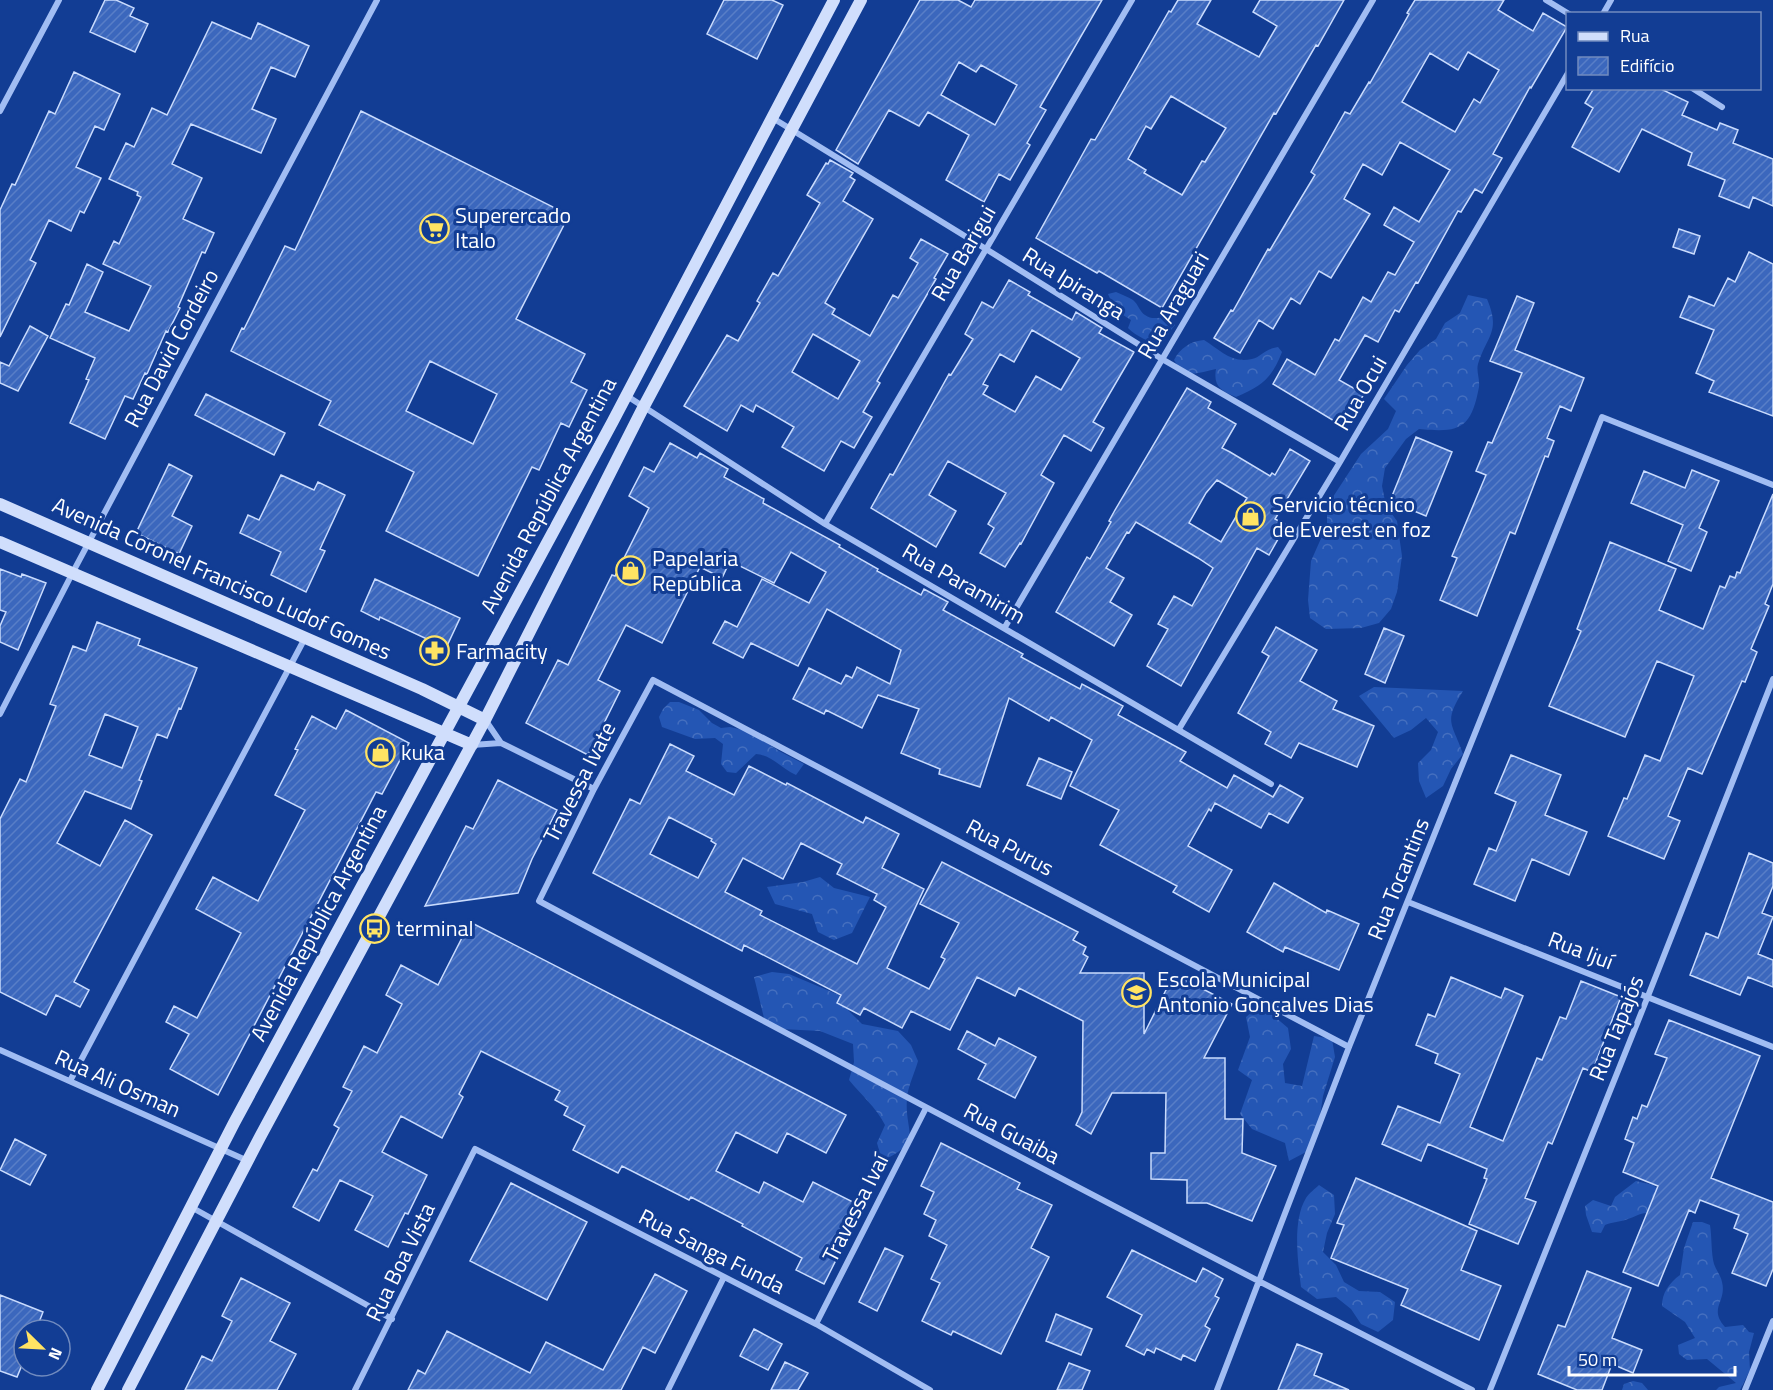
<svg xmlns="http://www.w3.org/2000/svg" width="1773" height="1390" viewBox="0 0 1773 1390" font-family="'Titillium Web',sans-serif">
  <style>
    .forest { fill: url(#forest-crowns) }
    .building { fill: url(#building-hatch); stroke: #c9dbfd; stroke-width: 1.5; fill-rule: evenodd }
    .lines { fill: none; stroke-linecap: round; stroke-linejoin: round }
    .street { stroke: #a1bdf3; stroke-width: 6 }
    .secondary { stroke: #d0defc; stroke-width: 12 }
    .labels { text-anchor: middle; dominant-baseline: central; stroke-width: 6; stroke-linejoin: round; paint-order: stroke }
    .poi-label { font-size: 22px; fill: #fff; stroke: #123d94; text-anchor: start }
    .street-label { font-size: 22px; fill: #fff; stroke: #123d94 }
  </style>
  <defs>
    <pattern id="forest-crowns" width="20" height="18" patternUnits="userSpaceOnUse" patternTransform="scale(1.5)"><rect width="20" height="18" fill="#2456b4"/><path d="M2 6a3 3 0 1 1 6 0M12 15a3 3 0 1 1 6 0" fill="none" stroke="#456fbf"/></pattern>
    <pattern id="building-hatch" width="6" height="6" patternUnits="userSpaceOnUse" patternTransform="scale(1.5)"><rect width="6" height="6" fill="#3b67bd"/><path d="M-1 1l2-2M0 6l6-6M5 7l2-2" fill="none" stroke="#587ec7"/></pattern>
  </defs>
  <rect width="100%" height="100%" fill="#123d94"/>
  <path class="forest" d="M1116 292C1121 294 1128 297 1133 300 1138 304 1140 312 1145 315 1156 323 1162 311 1175 325 1168 333 1166 341 1158 348 1149 339 1137 338 1128 328L1131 320 1115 310 1108 294Z
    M1468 295 1487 299C1501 332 1487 335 1478 364 1476 371 1480 379 1479 387 1471 429 1460 433 1419 429L1406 439 1385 468 1382 486 1386 506 1397 521 1402 556 1397 592 1391 609 1379 623 1361 628 1326 629 1310 618 1308 600 1311 561 1327 525V506L1361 454 1388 429 1396 411 1384 399 1407 365 1420 350 1436 339 1445 323 1460 313Z
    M1204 340C1220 350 1232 364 1252 359 1261 357 1264 349 1278 347L1282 352C1272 378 1262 386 1236 397 1221 391 1213 386 1216 369 1197 373 1185 380 1174 360 1180 348 1191 341 1204 340Z
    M1374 687 1463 691C1443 723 1452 722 1463 754L1451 769 1443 786 1426 798 1419 781 1418 763 1431 750 1438 732 1426 718 1411 730 1394 738 1359 696Z
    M670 702H679L699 710 712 723 721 728 730 727 748 731 779 751 804 764 796 775C782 769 772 755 756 754L736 773 727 772 721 764 723 744 715 738 695 739 662 727 659 717 663 709Z
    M820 877 834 888 870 897 852 933 834 940 818 932 812 914 775 904 767 887 803 882Z
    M772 972 789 974 839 995 849 1011 862 1024 898 1031 911 1045 918 1061C915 1072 908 1086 907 1098 904 1134 925 1140 882 1161L877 1143 885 1125C876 1107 861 1095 849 1080L854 1062 853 1044 820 1031 781 1029 764 1018 754 977Z
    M1257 1008 1274 1016 1288 1028 1291 1049 1283 1064 1285 1083 1302 1086 1314 1036 1332 1039 1335 1057 1323 1096 1320 1116 1306 1152 1289 1161 1285 1143 1252 1129 1240 1114 1252 1080 1238 1070 1250 1037 1246 1017Z
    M1636 1181 1653 1185 1660 1191V1215C1638 1211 1644 1214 1625 1220 1618 1222 1612 1222 1605 1225L1601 1233 1592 1232 1586 1215 1585 1206 1593 1200 1611 1206 1615 1197Z
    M1319 1185 1334 1195 1335 1214 1327 1233 1323 1252 1336 1265 1344 1282 1359 1291 1380 1292 1395 1302 1393 1320 1378 1332 1361 1324 1351 1309 1336 1297 1317 1299 1301 1287C1298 1262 1292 1221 1306 1198 1309 1193 1315 1189 1319 1185Z
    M1693 1222H1702L1710 1225C1712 1238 1711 1253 1714 1264 1716 1270 1721 1276 1722 1282 1727 1302 1708 1308 1725 1327L1743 1325 1749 1332 1754 1333 1749 1352 1750 1370 1740 1390H1716L1719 1387 1736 1383 1707 1359 1687 1360 1679 1354 1678 1345 1695 1338 1685 1322 1662 1306C1662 1293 1669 1283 1680 1275L1684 1248Z
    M1633 1381 1642 1383 1648 1390H1622L1624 1384Z"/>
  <path class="building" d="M105 0H116L134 8 130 16 148 24 135 52 90 32Z
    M724 0H772L783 5 757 59 707 34Z
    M920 0H958L971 7 975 0H1102L1040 107 1046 110 1027 143 1030 145 1010 180 999 174 984 202 946 180 969 135 928 112 919 126 889 110 858 164 836 150ZM959 62 976 72 981 65 1017 85 995 125 941 95Z
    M1178 0H1211L1197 24 1259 57 1277 26 1253 12 1260 0H1344L1318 46 1316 45 1276 114 1274 113 1162 308 1099 271 1097 273 1036 238 1091 139 1095 140 1169 11 1171 12ZM1171 96 1226 128 1205 162 1202 161 1182 195 1144 173 1146 170 1128 159 1146 126 1151 129Z
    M1415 0H1504L1498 10 1533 31 1543 13 1567 27 1531 88 1530 87 1493 154 1502 158 1482 193 1475 189 1461 212 1458 211 1418 283 1416 282 1399 312 1395 310 1378 342 1365 335 1339 380 1364 394 1344 427 1273 384 1287 359 1315 375 1335 339 1339 341 1363 297 1371 302 1388 272 1395 275 1414 242 1384 225 1394 207 1419 222 1450 170 1400 142 1382 175 1363 164 1344 199 1370 214 1331 278 1319 271 1300 304 1291 298 1273 329 1259 320 1240 353 1214 338 1231 310 1233 311 1268 249 1270 250 1292 213 1315 175 1311 172 1345 112 1350 114 1369 82 1370 83 1409 14 1407 13ZM1468 52 1499 70 1480 103 1474 99 1455 132 1402 102 1430 53 1458 70Z
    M212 22 251 39 258 23 309 46 295 77 271 67 252 109 276 119 261 153 191 124 172 164 202 178 183 219 214 233 205 253 202 252 178 307 180 308 168 332 166 331 147 374 145 373 133 399 125 396 105 439 70 423 89 380 86 379 95 358 50 338 66 304 69 305 87 264 103 272 85 312 129 331 151 286 103 264 114 241 119 244 141 197 137 195 138 192 109 179 126 143 134 147 152 108 167 115Z
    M74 72 120 94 104 130 95 126 76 167 101 178 84 213 80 211 71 231 49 220 30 260 36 263 0 337V210L12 184 15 185 49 111 55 114Z
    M1594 88H1659L1688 102 1682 115 1717 130 1720 123 1738 130 1733 143 1773 159V206L1753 197 1749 208 1719 196 1725 180 1688 165 1692 153 1642 129 1619 172 1572 147 1593 108 1585 103Z
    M361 111 569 215 516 319 585 354 571 382 587 390 569 427 561 423 539 470 532 467 478 576 386 531 414 472 319 425 331 401 231 351 242 328 244 329 285 246 295 250ZM430 361 497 394 473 444 406 411Z
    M830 160 853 173 850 177 855 180 843 201 873 219 825 303 835 309 832 314 870 336 893 295 898 298 918 263 910 258 921 239 948 254 934 278 936 279 877 381 880 383 863 412 872 417 854 448 841 441 824 471 782 447 794 427 756 405 753 412 741 405 727 431 684 406 727 335 738 341 760 303 757 301 773 273 778 276 820 203 807 195 826 163 828 164ZM813 334 860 361 838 399 792 372Z
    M1679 229 1700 236 1694 254 1673 247Z
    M1749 252 1773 264V416L1709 392 1714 381 1696 373 1714 330 1680 317 1689 296 1714 306 1728 278 1735 282Z
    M1009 280 1030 292 1028 295 1072 320 1076 312 1102 328 1099 333 1134 352 1093 422 1104 428 1091 451 1064 435 1041 475 1054 483 1021 544 1020 543 1005 567 980 553 994 528 988 524 1006 493 948 461 929 495 956 511 936 547 871 508 890 474 893 475 949 374 951 375 973 339 965 334 982 302 993 308ZM1032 330 1080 358 1061 390 1036 376 1015 412 983 394 988 386 983 384 1000 354 1014 362Z
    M1517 296 1534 303 1515 350 1584 378 1571 411 1560 406 1547 438 1554 441 1548 457 1545 456 1515 534 1510 532 1477 616 1440 600 1457 558 1452 556 1486 475 1476 471 1488 442 1492 443 1522 373 1490 361Z
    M30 326 48 336 18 391 0 383V362L9 366Z
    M1187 388 1211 402 1208 408 1236 424 1222 448 1230 452 1270 476 1272 473 1275 475 1290 449 1310 461 1275 519 1286 525 1269 555 1257 548 1181 686 1147 666 1168 629 1158 624 1174 596 1192 606 1213 568 1198 558 1136 522 1129 533 1127 532 1106 568 1124 578 1110 602 1132 615 1114 646 1056 612 1087 557 1090 559 1111 522 1109 521 1115 510ZM1217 480 1247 498 1221 542 1189 523 1206 493Z
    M206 394 285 433 274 455 195 415Z
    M1416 437 1452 452 1426 516 1390 501Z
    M670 443 697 458 700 453 728 469 724 477 764 499 763 503 840 545 839 547 878 569 877 571 921 595 924 589 948 602 943 610 1023 654 1021 657 1080 689 1082 684 1123 706 1118 715 1186 752 1180 761 1227 788 1234 775 1273 797 1280 785 1303 798 1288 823 1269 813 1261 828 1215 803 1211 811 1209 809 1188 846 1232 870 1209 912 1173 892 1177 886 1100 845 1119 810 1070 786 1092 740 1051 717 1049 721 1009 698 980 787 939 774 940 769 901 753 919 709 878 695 862 728 826 710 824 714 793 699 809 668 841 684 846 675 852 678 857 667 890 684 901 650 827 609 798 666 751 643 743 658 713 643 725 621 737 627 762 579 809 603 826 572 791 552 774 583 730 561 722 578 700 567 662 643 626 625 598 680 620 691 588 755 526 723 558 660 568 665 612 575 615 576 649 508 629 496 644 467 654 472Z
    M169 464 192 476 172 516 192 526 179 554 136 533Z
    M1692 470 1719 481 1699 528 1707 532 1691 571 1668 561 1683 525 1631 503 1644 471 1685 488Z
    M281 475 314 490 318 482 345 495 320 549 325 551 306 592 271 575 281 552 240 533 248 515 259 520Z
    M1773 494V584L1765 604 1769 606 1751 649 1757 652 1745 682 1742 681 1702 774 1688 768 1668 816 1680 821 1664 859 1608 836 1624 798 1627 799 1645 755 1660 761 1694 676 1657 661 1625 737 1549 706 1581 631 1577 629 1610 542 1676 569 1659 610 1703 629 1720 586 1725 588 1730 576 1735 578 1737 572 1740 573Z
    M0 569 21 577 22 574 46 583 18 650 0 642V626L6 612 0 610Z
    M375 579 460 618 446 648 380 617 379 620 361 611Z
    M97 622 140 639 138 645 197 668 181 709 179 708 167 738 157 734 139 780 142 781 131 809 85 791 57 843 100 866 125 820 152 835 74 982 89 990 80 1007 56 995 46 1015 0 992V819L20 779 26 782 56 706 50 704 73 646 86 651ZM105 714 138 727 122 768 89 755Z
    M1276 627 1317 650 1300 681 1337 701 1333 709 1374 726 1357 767 1299 743 1291 758 1265 744 1271 732 1238 713 1269 656 1262 652Z
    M1384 628 1404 636 1385 683 1365 674Z
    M346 710 409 743 382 794 376 792 218 1095 170 1069 189 1034 166 1022 174 1006 197 1018 241 933 196 909 213 877 258 901 305 810 275 795 298 750 295 749 312 716 336 729Z
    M670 744 694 756 686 771 734 795 749 766 786 785 787 783 863 823 866 817 899 834 882 868 924 889 887 968 929 989 945 959 941 957 959 923 920 904 942 862 1078 932 1073 940 1086 947 1083 954 1088 957 1080 973H1144V1034L1174 974 1232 1004 1204 1058H1225V1119H1243L1242 1153 1276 1166 1252 1221 1207 1203H1187V1180L1151 1179V1153H1165L1166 1093H1112L1091 1134 1076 1125 1082 1112 1083 1021 1019 988 1015 996 977 977 950 1030 911 1011 902 1028 864 1008 860 1015 837 1003 841 995 744 945 742 951 593 873 630 799 640 804ZM669 817 712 839 711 841 716 844 698 878 650 854ZM801 843 842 864 837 874 877 894 874 900 886 907 857 964 760 915 762 911 725 892 743 858 783 879Z
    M1511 755 1561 775 1545 815 1587 832 1569 875 1532 859 1515 901 1474 884 1489 848 1496 851 1516 802 1495 793Z
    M1039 758 1072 772 1061 799 1027 785Z
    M498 780 557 810 532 859 518 893 425 906 466 826 473 829Z
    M1749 853 1773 863V886L1762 913 1773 917 1758 954 1773 960V987L1748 977 1740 995 1690 975 1706 933 1718 938Z
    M1274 883 1326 913 1327 910 1359 924 1339 970 1285 947 1283 952 1247 932Z
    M470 922 846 1115 826 1153 787 1133 777 1153 736 1132 716 1171 759 1193 764 1182 803 1202 813 1182 855 1203 831 1252 838 1256 824 1284 796 1270 802 1258 742 1226 743 1224 691 1197 689 1200 622 1166 618 1173 573 1150 585 1126 564 1115 568 1107 555 1100 560 1091 481 1051 459 1094 463 1097 442 1138 401 1116 382 1152 427 1175 408 1214 405 1213 388 1247 355 1230 373 1196 340 1180 319 1221 293 1207 313 1169 317 1171 339 1128 334 1125 352 1091 343 1087 364 1046 377 1053 402 1004 386 995 401 965 438 985Z
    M1451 977 1501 998 1505 988 1523 996 1470 1127 1503 1141 1537 1058 1542 1060 1560 1017 1566 1019 1581 981 1621 997 1592 1072 1583 1068 1552 1144 1548 1142 1525 1198 1536 1202 1518 1244 1469 1224 1487 1179 1484 1178 1487 1169 1428 1144 1421 1161 1382 1144 1398 1106 1440 1123 1460 1074 1435 1063 1438 1054 1416 1045 1428 1014 1435 1017Z
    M1669 1020 1760 1056 1711 1178 1773 1202V1269L1766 1286 1732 1273 1748 1234 1734 1228 1739 1215 1700 1200 1695 1213 1689 1210 1658 1286 1623 1272 1658 1186 1623 1172 1634 1143 1625 1139 1633 1117 1637 1119 1642 1105 1647 1107 1667 1058 1655 1054Z
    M967 1031 995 1046 999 1038 1036 1057 1015 1098 978 1079 986 1064 958 1049Z
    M15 1139 46 1155 30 1185 0 1170Z
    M941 1143 1020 1183 1017 1189 1052 1205 1031 1248 1049 1257 1001 1354 953 1331 951 1335 922 1321 940 1283 931 1279 947 1245 929 1236 936 1220 924 1214 934 1192 921 1186Z
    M1356 1178 1477 1231 1461 1270 1501 1286 1479 1340 1401 1305 1408 1289 1331 1258 1344 1225 1337 1223Z
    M511 1183 587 1222 547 1300 470 1261Z
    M885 1248 903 1256 877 1311 859 1302Z
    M1132 1250 1196 1282 1203 1268 1223 1279 1215 1296 1219 1298 1205 1326 1210 1329 1195 1361 1183 1355 1181 1360 1156 1348 1154 1353 1147 1349 1144 1355 1126 1346 1142 1315 1107 1297Z
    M1587 1271 1631 1288 1612 1338 1642 1350 1633 1373 1612 1364 1602 1390H1577L1538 1374 1558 1325 1565 1327Z
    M655 1274 687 1291 655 1353 643 1347 621 1390H408L418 1370 425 1374 447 1331 530 1373 546 1342 603 1370Z
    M241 1278 290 1303 270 1341 296 1354 277 1390H185L202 1356 212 1361 232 1321 222 1316Z
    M0 1295 43 1312 36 1330H24V1360L17 1377 0 1371Z
    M1056 1314 1092 1329 1081 1355 1046 1341Z
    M754 1329 782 1344 768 1370 740 1356Z
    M1297 1344 1322 1354 1314 1375 1349 1390H1278Z
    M785 1362 808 1373 798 1390H771Z
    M1069 1363 1090 1371 1082 1390H1057Z"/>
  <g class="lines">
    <path class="street" d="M1546 0 1569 14
      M1603 14 1611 0
      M1692 88 1722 107
      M0 111 59 0
      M771 117 986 249 1162 359 1340 462
      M627 396 825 524 1271 784
      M825 524 1132 0
      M1005 627 1373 0
      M0 714 73 572 377 0
      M486 721 501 743 594 789
      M1179 729 1340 462 1568 73
      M472 745 501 743
      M1408 902 1773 1047
      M1349 1047 653 680 594 789 539 901C849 1067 1159 1232 1472 1390
      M0 1050 248 1161
      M70 1081 305 638
      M191 1207 392 1319
      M816 1324 926 1108
      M355 1390 475 1149 816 1324 930 1390
      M668 1390 724 1277
      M1217 1390 1349 1047 1602 417 1773 485
      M1490 1390 1648 996 1773 679
      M1745 1390 1773 1321"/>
    <path class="secondary" d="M0 504 422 689 485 720
      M0 542 472 745
      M97 1390 234 1123 613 421 834 0
      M128 1390 260 1137 485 720 643 408 861 0"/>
  </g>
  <defs>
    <symbol id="supermarket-ring" viewBox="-11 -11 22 22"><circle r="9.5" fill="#123d94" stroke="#ffe363" stroke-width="1.5"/><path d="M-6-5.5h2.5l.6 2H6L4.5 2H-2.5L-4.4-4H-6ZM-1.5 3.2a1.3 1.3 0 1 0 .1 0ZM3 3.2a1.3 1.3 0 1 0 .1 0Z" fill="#ffe363"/></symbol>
    <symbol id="shop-ring" viewBox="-11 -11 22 22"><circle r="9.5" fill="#123d94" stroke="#ffe363" stroke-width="1.5"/><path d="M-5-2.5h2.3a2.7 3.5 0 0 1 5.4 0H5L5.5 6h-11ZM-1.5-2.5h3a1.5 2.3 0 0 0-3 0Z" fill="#ffe363"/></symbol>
    <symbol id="pharmacy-ring" viewBox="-11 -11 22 22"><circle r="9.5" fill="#123d94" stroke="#ffe363" stroke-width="1.5"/><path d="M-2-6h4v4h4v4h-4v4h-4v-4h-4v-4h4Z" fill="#ffe363"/></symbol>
    <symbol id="bus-ring" viewBox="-11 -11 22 22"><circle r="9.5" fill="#123d94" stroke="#ffe363" stroke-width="1.5"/><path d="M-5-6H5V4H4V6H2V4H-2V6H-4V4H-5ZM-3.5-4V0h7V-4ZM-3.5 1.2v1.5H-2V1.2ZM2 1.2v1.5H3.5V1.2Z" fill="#ffe363"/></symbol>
    <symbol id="school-ring" viewBox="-11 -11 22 22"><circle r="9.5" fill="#123d94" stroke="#ffe363" stroke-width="1.5"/><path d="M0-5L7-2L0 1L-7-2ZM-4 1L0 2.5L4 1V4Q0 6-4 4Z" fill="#ffe363"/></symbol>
  </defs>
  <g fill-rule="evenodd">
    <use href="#supermarket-ring" x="418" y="212" width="33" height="33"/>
    <use href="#shop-ring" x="1234" y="500" width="33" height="33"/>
    <use href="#shop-ring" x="614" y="554" width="33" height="33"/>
    <use href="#pharmacy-ring" x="418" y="634" width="33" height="33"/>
    <use href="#shop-ring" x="364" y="736" width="33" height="33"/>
    <use href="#bus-ring" x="358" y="912" width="33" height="33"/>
    <use href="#school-ring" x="1120" y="976" width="33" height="33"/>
  </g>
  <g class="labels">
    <g class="poi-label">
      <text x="455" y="215">Superercado<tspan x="455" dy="25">Italo</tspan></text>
      <text x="1272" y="504">Servicio técnico<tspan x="1272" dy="25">de Everest en foz</tspan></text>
      <text x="652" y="558">Papelaria<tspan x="652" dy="25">República</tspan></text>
      <text x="456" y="651">Farmacity</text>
      <text x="401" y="752">kuka</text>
      <text x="396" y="928">terminal</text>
      <text x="1157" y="979">Escola Municipal<tspan x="1157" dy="25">Antonio Gonçalves Dias</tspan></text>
    </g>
    <g class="street-label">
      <text transform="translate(963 253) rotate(-60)">Rua Barigui</text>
      <text transform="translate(1074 283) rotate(32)">Rua Ipiranga</text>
      <text transform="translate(1173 305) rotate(-60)">Rua Araguari</text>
      <text transform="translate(171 348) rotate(-62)">Rua David Cordeiro</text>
      <text transform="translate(1360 393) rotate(-60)">Rua Ocui</text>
      <text transform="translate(548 495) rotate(-62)">Avenida República Argentina</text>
      <text transform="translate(222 578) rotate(24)">Avenida Coronel Francisco Ludof Gomes</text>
      <text transform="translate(964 583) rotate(30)">Rua Paramirim</text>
      <text transform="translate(579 782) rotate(-63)">Travessa Ivate</text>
      <text transform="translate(1010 847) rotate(28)">Rua Purus</text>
      <text transform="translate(1398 879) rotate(-68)">Rua Tocantins</text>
      <text transform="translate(318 923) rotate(-62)">Avenida República Argentina</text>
      <text transform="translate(1581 950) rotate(21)">Rua Ijuí</text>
      <text transform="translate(1616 1028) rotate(-68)">Rua Tapajós</text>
      <text transform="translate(118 1083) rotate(24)">Rua Ali Osman</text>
      <text transform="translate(1012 1133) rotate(28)">Rua Guaiba</text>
      <text transform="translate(855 1208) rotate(-63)">Travessa Ivaí</text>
      <text transform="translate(712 1251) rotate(27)">Rua Sanga Funda</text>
      <text transform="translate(400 1262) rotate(-64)">Rua Boa Vista</text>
    </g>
  </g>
  <rect x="1566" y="12" width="195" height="78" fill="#123d94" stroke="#718bbf" stroke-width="1.5"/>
  <rect x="1578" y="32" width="30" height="9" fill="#d0defc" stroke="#718bbf" stroke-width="1.5"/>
  <text x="1620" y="42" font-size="18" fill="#ffffff">Rua</text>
  <rect x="1578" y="57" width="30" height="18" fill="url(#building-hatch)" stroke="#718bbf" stroke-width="1.5"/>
  <text x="1620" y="72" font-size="18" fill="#ffffff">Edifício</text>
  <g transform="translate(42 1348) rotate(114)"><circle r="28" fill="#123d94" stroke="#718bbf" stroke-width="1.5"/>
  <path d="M0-4.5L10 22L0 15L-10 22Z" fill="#ffe363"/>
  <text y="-9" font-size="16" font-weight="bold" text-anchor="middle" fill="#ffffff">N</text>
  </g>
  <path d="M1569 1366v9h166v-9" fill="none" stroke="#ffffff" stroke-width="3"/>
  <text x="1578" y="1366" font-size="18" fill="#ffffff" stroke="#123d94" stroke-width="4.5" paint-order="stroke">50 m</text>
</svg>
